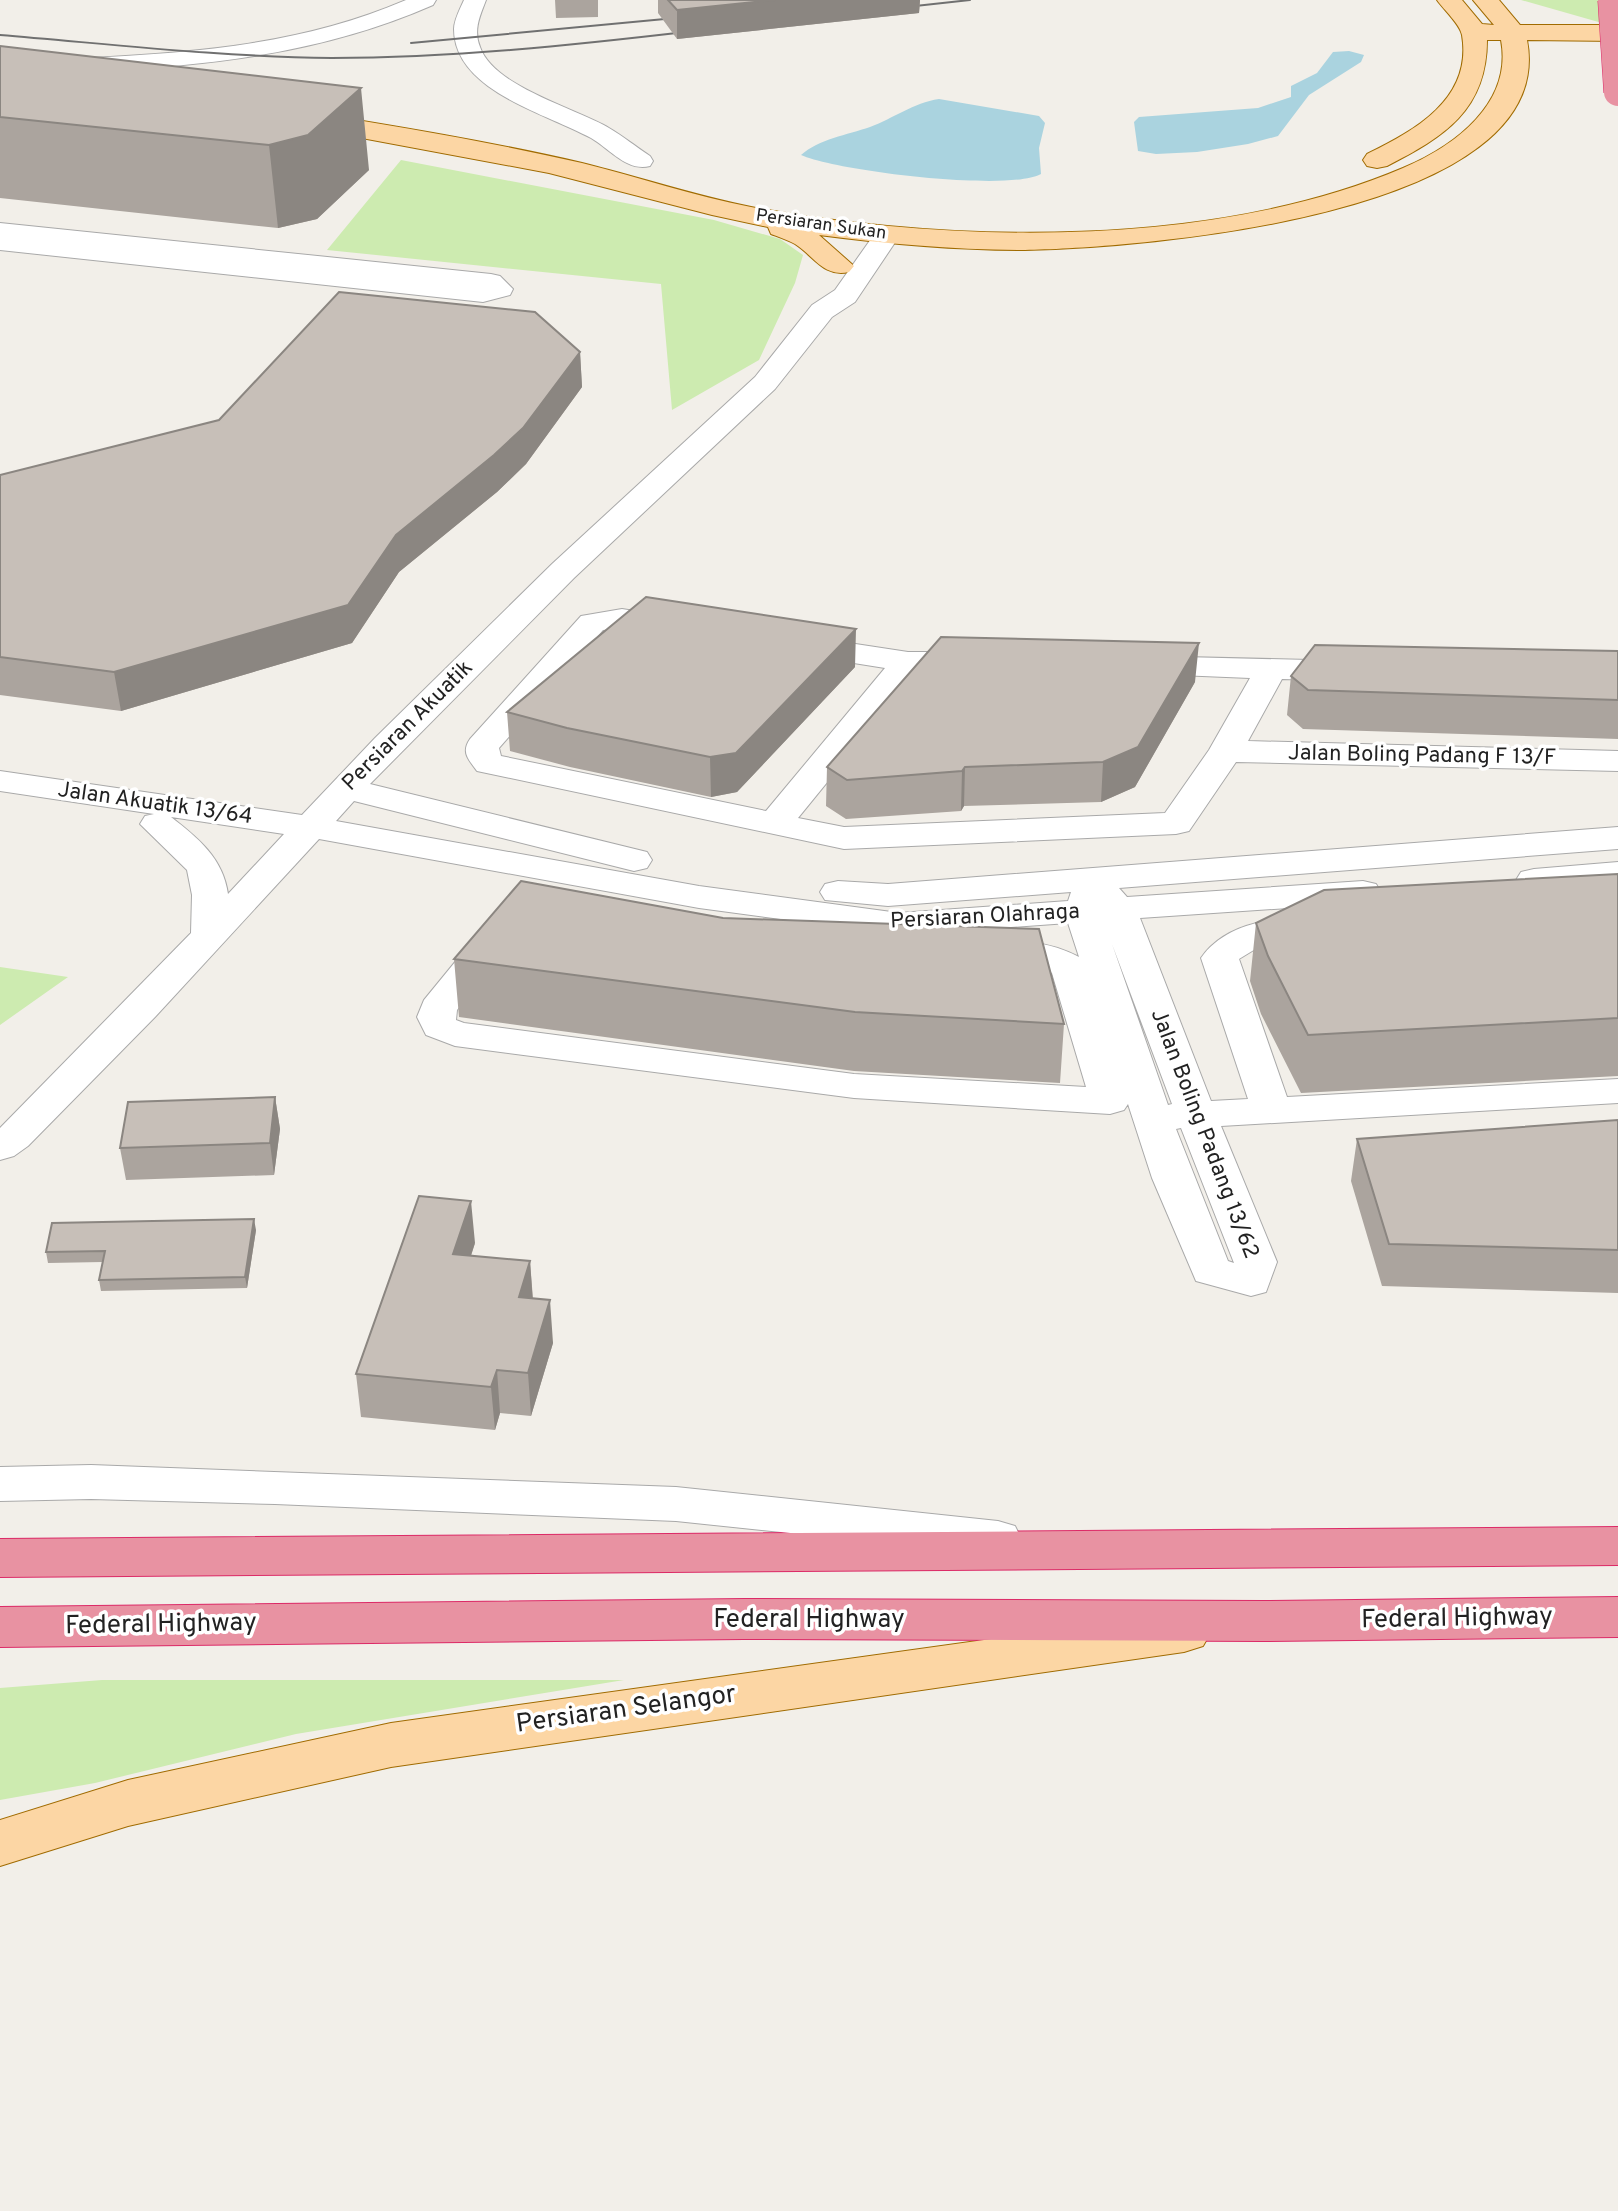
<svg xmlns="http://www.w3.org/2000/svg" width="1618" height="2211" viewBox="0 0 1618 2211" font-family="Overpass,sans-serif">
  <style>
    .grass { fill: #cdebb0 }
    .water { fill: #aad3df }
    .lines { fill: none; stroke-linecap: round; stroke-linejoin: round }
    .minor-casing { stroke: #a9a9a9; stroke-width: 2 }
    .major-casing { stroke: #a06b00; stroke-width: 2 }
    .highway-casing { stroke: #dc2a67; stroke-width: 2 }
    .minor { fill: #fff; fill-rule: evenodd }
    .major { fill: #fcd6a4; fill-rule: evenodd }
    .highway { fill: #e892a2; fill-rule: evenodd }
    .tram { stroke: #707070; stroke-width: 2 }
    .highway-bridge-casing { stroke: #dc2a67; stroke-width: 29; stroke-linecap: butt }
    .highway-bridge { stroke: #e892a2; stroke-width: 28 }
    .wall { fill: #aba49e }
    .shaded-wall { fill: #8b8681 }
    .building { fill: #c7bfb8; stroke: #8b8681; stroke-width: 2 }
    .labels { text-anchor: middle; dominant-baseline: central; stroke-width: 7; stroke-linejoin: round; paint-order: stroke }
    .far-street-label { font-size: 18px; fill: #222; stroke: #fff }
    .street-label { font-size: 22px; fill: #222; stroke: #fff }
    .near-street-label { font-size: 26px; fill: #222; stroke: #fff }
  </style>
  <rect width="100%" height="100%" fill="#f2efe9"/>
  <path class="grass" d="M1521 0H1618L1609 25Z
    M401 160 714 220 780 239 803 255 795 283 759 360 672 410 661 284 327 250Z
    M0 967 68 977 0 1025Z
    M102 1680H624L296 1734 95 1783 0 1800V1688Z"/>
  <path class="water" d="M1349 51 1364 55 1361 62 1309 95 1278 136 1248 144 1197 152 1156 154 1138 151 1134 122 1139 117 1258 108 1291 97V86L1317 73 1333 52Z
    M939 99 1039 116 1045 123 1039 148 1041 174C1009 192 836 171 801 155 819 139 847 135 870 127 894 118 913 103 939 99Z"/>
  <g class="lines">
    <defs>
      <path id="minor" d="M406 0H436L433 5C321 54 207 66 86 72L78 70 74 65 78 60 86 58C196 53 304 44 406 0Z
        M464 0H486C480 16 473 30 480 47 494 87 575 108 609 128 623 136 636 147 650 156L653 161 650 166C627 172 610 149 591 138 548 114 454 91 454 29 454 20 460 9 464 0Z
        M0 223 491 274 500 276 513 289 510 295 483 302 0 250Z
        M887 227 896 229 900 235 855 302 832 317 775 389 574 578 370 784 647 852 652 860 647 868 634 871 354 801 336 821 699 886 899 913 1068 901 1071 892 888 906 825 900 820 892 825 884 838 881 888 884 1618 827V849L1119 888 1127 897 1363 881 1376 884 1381 892 1376 900 1363 903 1140 918 1211 1101 1248 1099 1201 958C1226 922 1282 913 1322 923L1328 931 1322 939 1262 945 1239 959 1287 1097 1618 1079V1103L1221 1126 1277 1262 1266 1292 1251 1296 1196 1281 1152 1178 1128 1104 1124 1110 1110 1114 854 1098 455 1046 426 1035 417 1017 424 1000 478 934 491 931 504 934 510 942 457 1010 456 1020 464 1023 854 1074 1086 1087 1052 973 1041 967 979 960 973 952 979 944C1010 936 1051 942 1079 957L1068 923 899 935 699 908 319 839 155 1017 28 1146 14 1156 0 1160V1128L191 933 192 895 187 870 140 824 145 816 154 814 0 791V771L302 815 375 738 552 564 755 377 812 305 835 290 878 229ZM171 817 284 834 228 894C223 858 198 838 171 817ZM1112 944 1172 1104 1168 1105ZM1181 1128 1234 1263 1228 1261 1176 1129Z
        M622 609 684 619 689 626 684 633C658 639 631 625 603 630L499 748 501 756 766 811 885 668 791 653 787 646 791 639 803 636 908 652H974L986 655 990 662 986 669 917 672 798 818 844 827 1165 813 1209 750 1250 678 1130 673 1126 666 1130 659 1142 656 1350 661 1362 664 1367 671 1362 678 1350 681 1282 679 1248 741 1618 751V771L1236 762 1189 831 1176 834 844 849 477 771C468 759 461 752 470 739L581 616Z
        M1618 862V884L1534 891 1521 888 1516 880 1521 872 1534 869Z
        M91 1465 676 1487 998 1521 1015 1526 1021 1538 1015 1550 998 1555 676 1521 275 1504 91 1499 0 1501V1467Z"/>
      <path id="major" d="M1437 0H1462L1482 24 1494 25 1473 0H1499L1520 25H1618V41L1527 40C1561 217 1136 248 1025 250 956 250 887 244 819 235L854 266 849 272C824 278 814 256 795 244 788 240 779 237 771 234L768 227 712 215 549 173 308 128 299 126 295 120 299 114 308 112C400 127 491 142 582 163 639 177 694 196 751 207 953 244 1212 249 1403 168 1455 146 1513 103 1501 40H1487C1487 110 1444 137 1387 166L1377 168 1367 166 1363 160 1367 154C1414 131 1473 99 1462 35 1460 24 1444 10 1437 0Z
        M1184 1612 1203 1618 1211 1632 1203 1646 1184 1652 391 1767 128 1826 0 1866V1820L128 1780 391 1723Z"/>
      <path id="highway" d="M1618 1527V1565L0 1577V1539Z
        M1618 1597V1637L1261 1641 744 1639 0 1647V1607L744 1599 1261 1601Z"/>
    </defs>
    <use href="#minor" class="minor-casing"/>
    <use href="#major" class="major-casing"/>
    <use href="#highway" class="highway-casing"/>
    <use href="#minor" class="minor"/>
    <use href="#major" class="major"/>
    <use href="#highway" class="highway"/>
    <path class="tram" d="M897 8 970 0
      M0 35C110 44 221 57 332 58 453 58 574 45 694 31
      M411 43 686 17"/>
    <defs>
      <path id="highway-bridge" d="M1612 0 1618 92"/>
    </defs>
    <use href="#highway-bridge" class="highway-bridge-casing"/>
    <use href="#highway-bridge" class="highway-bridge"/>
  </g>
  <path class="wall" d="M555 0H598V17L556 18Z
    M658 0H920L919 13 677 39 658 13Z
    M0 46 369 170 317 219 278 228 0 198Z
    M580 352 582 387 526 464 497 492 399 572 352 643 121 711 0 695V475Z
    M1618 651V739L1303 729 1287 715 1291 676Z
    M855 667 737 792 711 797 570 767 510 751 507 712Z
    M1195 682 1135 787 1101 802 964 806 961 811 846 819 826 806 827 767Z
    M1618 874V1076L1301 1093 1261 1014 1250 981 1256 923Z
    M454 959 1064 1024 1060 1083 854 1071 459 1017Z
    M275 1097 280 1129 274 1175 126 1180 120 1148Z
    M1618 1120V1293L1382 1286 1351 1181 1357 1139Z
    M256 1230 247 1288 101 1291 99 1280 103 1262 48 1263 46 1252Z
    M475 1243 471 1256 530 1261 533 1299 553 1343 531 1416 500 1413 495 1430 361 1417 356 1374Z"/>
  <path class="shaded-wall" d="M775 0H920L919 13 677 39V10Z
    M361 88 369 170 317 219 278 228 269 145Z
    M580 352 582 387 526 464 497 492 399 572 352 643 121 711 114 672 396 535Z
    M856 629 855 667 737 792 711 797 710 757Z
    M1199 643 1195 682 1135 787 1101 802 1103 762Z
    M965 767 964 806 961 811 962 771Z
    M275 1097 280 1129 274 1175 270 1143Z
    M471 1201 475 1243 457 1297 453 1254Z
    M254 1219 256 1230 247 1288 245 1277Z
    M530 1261 533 1304 519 1297Z
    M550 1300 553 1343 531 1416 528 1373Z
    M497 1370 500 1413 495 1430 491 1387Z"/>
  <path class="building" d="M668 0H775L677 10Z
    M0 46 361 88 308 135 269 145 0 117Z
    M339 292 535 312 580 352 523 428 494 455 396 535 348 605 114 672 0 657V475L219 420Z
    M646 597 856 629 736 753 710 757 567 728 507 712Z
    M941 637 1199 643 1138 747 1103 762 965 767 962 771 847 780 827 767Z
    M1315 645 1618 651V700L1308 690 1291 676Z
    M1618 874V1018L1308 1035 1268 956 1256 923 1324 890Z
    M521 881 723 918 1039 929 1064 1024 855 1012 454 959Z
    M275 1097 270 1143 120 1148 128 1102Z
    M1618 1120V1250L1389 1244 1357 1139Z
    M419 1196 471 1201 453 1254 530 1261 519 1297 550 1300 528 1373 497 1370 491 1387 356 1374Z
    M254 1219 245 1277 99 1280 105 1251 46 1252 52 1223Z"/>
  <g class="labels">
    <g class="far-street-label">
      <text transform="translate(821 225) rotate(8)">Persiaran Sukan</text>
    </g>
    <g class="street-label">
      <text transform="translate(408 726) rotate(-45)">Persiaran Akuatik</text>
      <text transform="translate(1422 756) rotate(1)">Jalan Boling Padang F 13/F</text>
      <text transform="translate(155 804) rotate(8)">Jalan Akuatik 13/64</text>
      <text transform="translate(985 917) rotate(-3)">Persiaran Olahraga</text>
      <text transform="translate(1204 1134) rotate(69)">Jalan Boling Padang 13/62</text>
    </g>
    <g class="near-street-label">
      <text transform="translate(1457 1619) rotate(-1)">Federal Highway</text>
      <text x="809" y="1620">Federal Highway</text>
      <text transform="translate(161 1625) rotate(-1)">Federal Highway</text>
      <text transform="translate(626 1710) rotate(-8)">Persiaran Selangor</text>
    </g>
  </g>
</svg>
